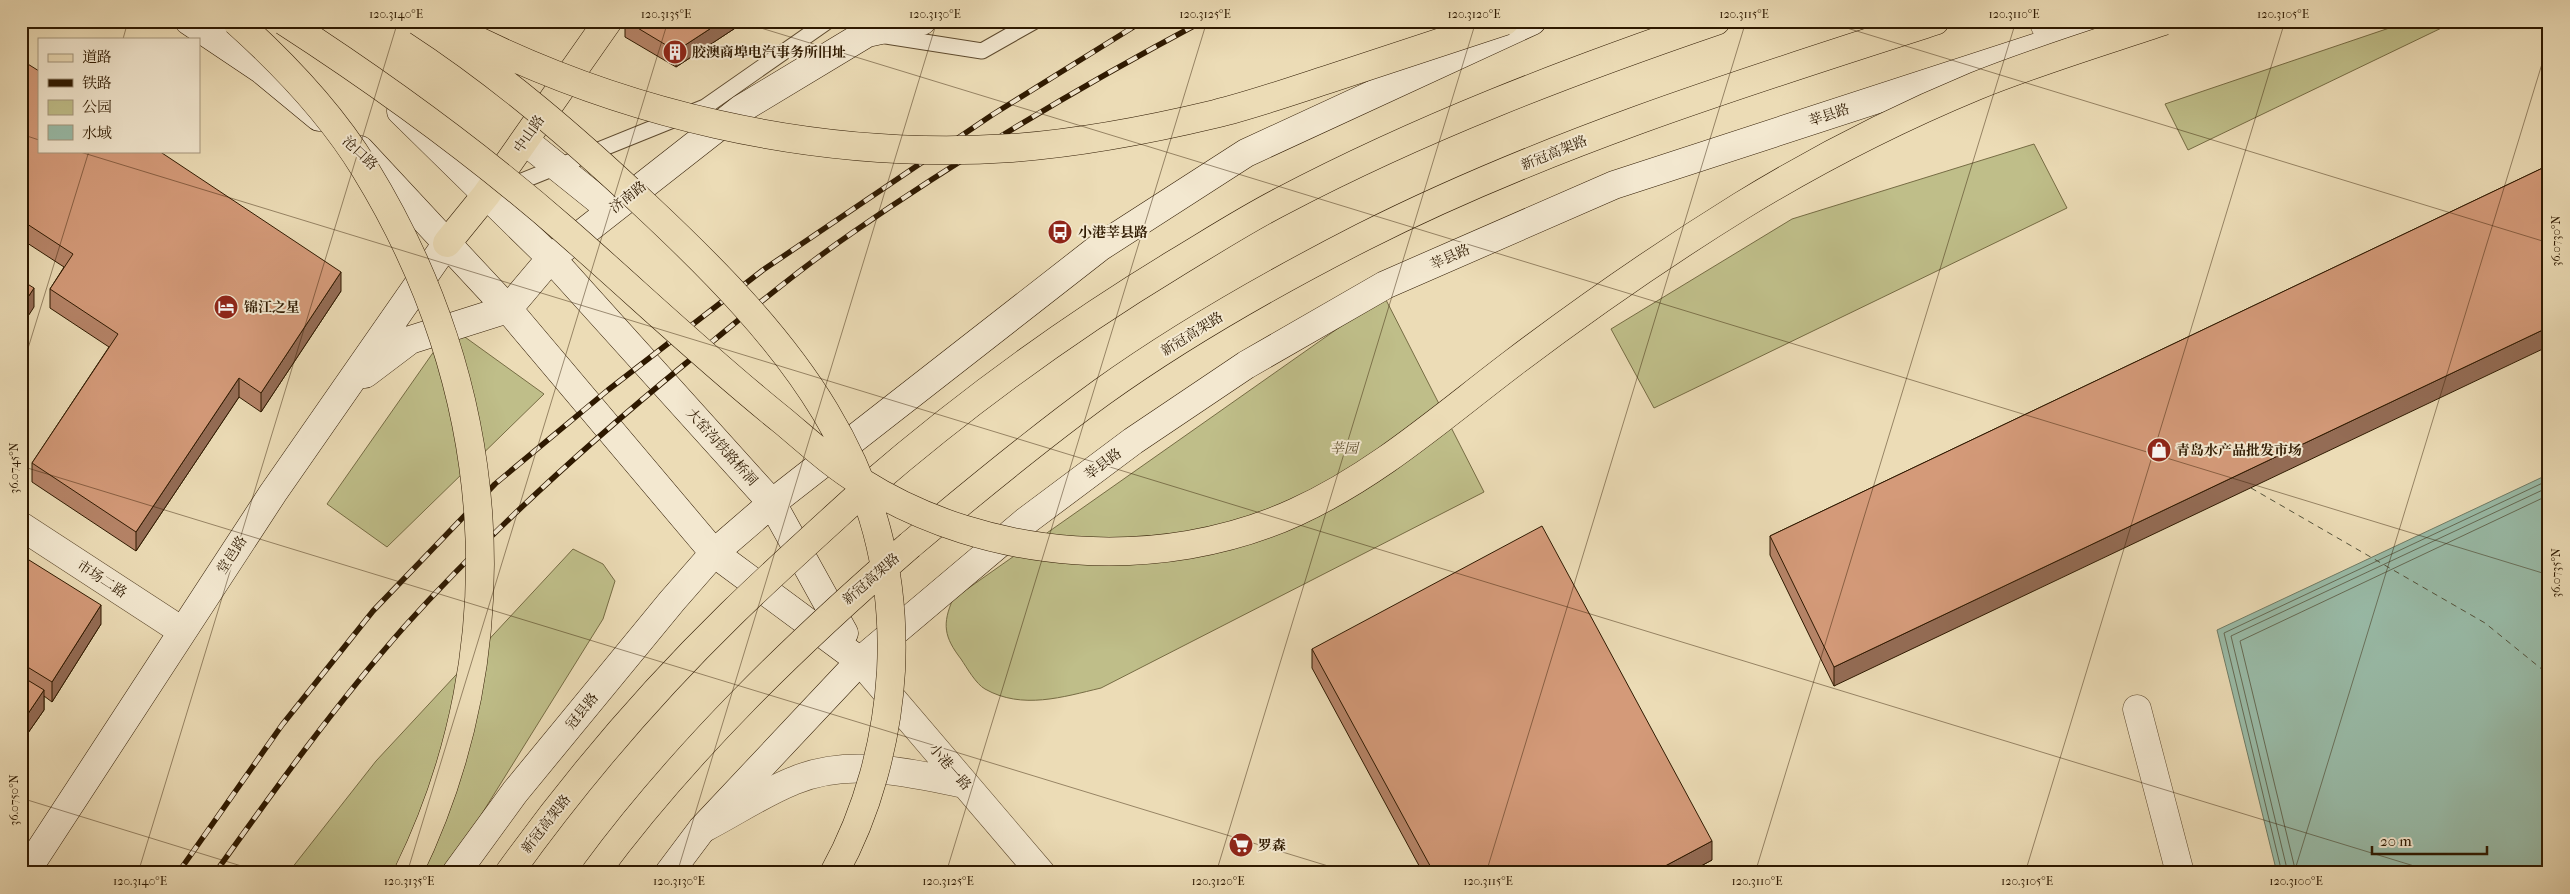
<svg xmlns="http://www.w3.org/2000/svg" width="2570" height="894" viewBox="0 0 2570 894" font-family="'IM FELL French Canon','Noto Serif SC',serif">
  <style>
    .green { fill: #bfbe89; stroke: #766c44 }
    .water { fill: #99bca9; stroke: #6e7b65 }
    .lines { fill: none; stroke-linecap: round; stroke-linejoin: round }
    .shore { stroke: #646a54; stroke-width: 1 }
    .ferry { stroke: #53523b; stroke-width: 1; stroke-dasharray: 6 5; stroke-linecap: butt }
    .lane-casing { stroke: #5e4a2e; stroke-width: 17 }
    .street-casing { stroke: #5e4a2e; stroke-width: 29 }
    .secondary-casing { stroke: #2e1900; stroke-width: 29 }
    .primary-casing { stroke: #2e1900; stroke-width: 29 }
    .highway-casing { stroke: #2e1900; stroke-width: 29 }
    .lane { stroke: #f3e8d0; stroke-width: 15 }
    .street { stroke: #f3e8d0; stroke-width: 28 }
    .secondary { stroke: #f3e8d0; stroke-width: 28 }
    .primary { stroke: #ecdcb6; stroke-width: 28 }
    .highway { stroke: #ecdcb6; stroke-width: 28 }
    .rail-casing { stroke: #2e1900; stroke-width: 5.5 }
    .rail { stroke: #f3e8d0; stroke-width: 4; stroke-dasharray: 11; stroke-linecap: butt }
    .highway-bridge-casing { stroke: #2e1900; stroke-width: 29; stroke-linecap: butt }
    .highway-bridge { stroke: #ecdcb6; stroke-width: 28 }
    .wall { fill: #b68468; stroke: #2e1900 }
    .shaded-wall { fill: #946c55; stroke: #2e1900 }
    .building { fill: #d49a79; stroke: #2e1900 }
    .ticks { fill: none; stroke: #2e1900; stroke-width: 1; stroke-opacity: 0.45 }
    .labels { text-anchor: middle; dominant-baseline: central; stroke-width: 4; stroke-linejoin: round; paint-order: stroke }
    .poi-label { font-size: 14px; font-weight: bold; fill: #2e1900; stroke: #f3e8d0; text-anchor: start }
    .street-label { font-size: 14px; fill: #2e1900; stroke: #f3e8d0 }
    .park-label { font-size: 14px; font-style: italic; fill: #5a4b29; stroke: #f3e8d0 }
    .neatline { fill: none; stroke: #2e1900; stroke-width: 2 }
    .ticks-label { font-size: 12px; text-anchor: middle; fill: #2e1900 }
  </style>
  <rect width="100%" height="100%" fill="#ecdcb6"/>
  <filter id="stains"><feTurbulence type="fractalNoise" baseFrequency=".004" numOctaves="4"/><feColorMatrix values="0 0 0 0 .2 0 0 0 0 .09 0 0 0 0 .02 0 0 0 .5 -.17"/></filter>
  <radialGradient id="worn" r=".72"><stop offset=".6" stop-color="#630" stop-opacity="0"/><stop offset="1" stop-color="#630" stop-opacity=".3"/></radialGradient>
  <path class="green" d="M2410 21H2456L2188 150 2165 104Z
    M2034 144 2067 208 1654 408 1611 329 1792 219Z
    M1384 296 1484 492 1101 688C1063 697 1022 710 985 689 976 684 967 668 961 659 944 637 942 624 953 599Z
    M451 327 544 394 387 547 327 504Z
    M573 549 603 564 615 581 603 619 445 873H288L376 761Z"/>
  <path class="water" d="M2549 474V873H2277L2217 630Z"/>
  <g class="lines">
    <path class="shore" d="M2282 873 2224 633 2549 480
      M2288 873 2231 636 2549 487
      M2296 873 2240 641 2549 495"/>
    <path class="ferry" d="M2251 488 2485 623 2549 675"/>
    <defs>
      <path id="lane" d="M886 36 982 51 1035 21
        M507 187 705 107 828 21"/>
      <path id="street" d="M2043 21 2053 42
        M21 526 182 631
        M860 661 1041 873
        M2137 709 2180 873
        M706 827C735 812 763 793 793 781 849 757 909 773 965 784"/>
      <path id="secondary" d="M189 21 262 70 319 117
        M401 111 551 258 772 503 844 633
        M525 141 611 210
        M360 150 508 309 714 553 860 661
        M365 374 410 340 508 309 551 258 741 109 867 33 922 21
        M25 873 273 493 447 243
        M456 873 515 792 672 601 714 553 772 503 1100 247 1246 153 1532 21
        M669 873 702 829 860 661 1026 521 1133 441 1246 365 1385 285 1614 185 2053 42 2104 28"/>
      <path id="primary" d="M447 243 486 195 608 21"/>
      <path id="highway" d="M867 488C963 405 1067 329 1176 263 1211 242 1245 220 1282 201 1421 128 1567 72 1716 21
        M910 545C973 492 1036 440 1102 392 1183 334 1273 283 1363 237 1545 145 1741 83 1935 21"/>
    </defs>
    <use href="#lane" class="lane-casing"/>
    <use href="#street" class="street-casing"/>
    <use href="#secondary" class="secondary-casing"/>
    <use href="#primary" class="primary-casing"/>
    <use href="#highway" class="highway-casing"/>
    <use href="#lane" class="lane"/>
    <use href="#street" class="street"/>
    <use href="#secondary" class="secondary"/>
    <use href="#primary" class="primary"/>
    <use href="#highway" class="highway"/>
    <defs>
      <path id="rail" d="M178 873 282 725 373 611 495 484 608 390 763 270 992 115 1143 21
        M215 873C275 789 336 704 405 626 491 531 586 445 685 364 740 319 794 273 852 233 964 155 1083 85 1203 21"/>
    </defs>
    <use href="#rail" class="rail-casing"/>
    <use href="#rail" class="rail"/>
    <defs>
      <path id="highway-bridge" d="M236 21C285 65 331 113 365 169 498 385 520 644 408 873
        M284 21C383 85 478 154 567 232 639 295 708 361 783 421 808 442 833 465 861 482 987 562 1161 574 1296 512 1377 475 1443 416 1513 363 1587 307 1662 255 1741 206 1816 160 1894 120 1976 86 2038 61 2101 42 2164 21
        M418 21C501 75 575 139 647 207 787 338 901 467 891 671 887 740 868 812 834 873
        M439 21C613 114 815 161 1012 148 1080 143 1148 130 1215 114 1252 105 1289 92 1326 80 1386 60 1446 41 1505 21
        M509 873C575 781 650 693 731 614 775 571 821 530 867 488
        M595 873C685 751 796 644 910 545"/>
    </defs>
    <use href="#highway-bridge" class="highway-bridge-casing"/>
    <use href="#highway-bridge" class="highway-bridge"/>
  </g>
  <path class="wall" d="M746 21 676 67 625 37V22Z
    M21 65 341 291 261 412 239 397 136 551 32 482V463L109 347 50 308V289L64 267 21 239Z
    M2549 165 1834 686 1770 555V536Z
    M21 555 101 624 52 702 44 696V710L21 743Z
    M1312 649 1712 860 1688 873H1423L1312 668Z"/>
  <path class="shaded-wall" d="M722 21H746L676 67V51Z
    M341 272V291L261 412V393Z
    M34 288V307L21 327V308Z
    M2549 327V346L1834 686V667Z
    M239 378V397L136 551V532Z
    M101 605V624L52 702V682Z
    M44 690V710L21 743V724Z
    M1712 841V860L1688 873H1652Z"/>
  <path class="building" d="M626 21H722L676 51Z
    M23 61 39 71V151H159L341 272 261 393 239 378 136 532 32 463 118 334 50 289 73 254 21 220V65Z
    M2549 165V327L1834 667 1770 536Z
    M21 280 34 288 21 308Z
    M1542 526 1712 841 1652 873H1434L1312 649Z
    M21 555 101 605 52 682 21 663V628L25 622 21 619Z
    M21 676 44 690 21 724Z"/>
  <path class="ticks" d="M738 21 2549 575M1824 21 2549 243M123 39 128 21M21 134 39 140M77 151 2437 873M21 371 89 151M21 466 1351 873M21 798 264 873M138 873 398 21M407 873 668 21M677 873 937 21M946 873 1207 21M1216 873 1476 21M1486 873 1746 21M1755 873 2016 21M2025 873 2285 21M2294 873 2549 41"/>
  <defs>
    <symbol id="building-disc" viewBox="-11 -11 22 22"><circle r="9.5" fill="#8f2418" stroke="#f3e8d0"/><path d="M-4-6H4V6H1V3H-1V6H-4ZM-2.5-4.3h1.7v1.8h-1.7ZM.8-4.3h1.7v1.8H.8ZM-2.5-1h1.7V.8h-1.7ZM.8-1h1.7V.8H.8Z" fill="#fff"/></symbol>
    <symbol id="bus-disc" viewBox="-11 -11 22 22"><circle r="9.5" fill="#8f2418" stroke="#f3e8d0"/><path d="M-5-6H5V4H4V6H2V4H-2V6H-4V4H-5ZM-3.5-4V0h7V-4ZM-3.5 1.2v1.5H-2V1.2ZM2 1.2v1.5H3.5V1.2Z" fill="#fff"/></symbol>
    <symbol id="hotel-disc" viewBox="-11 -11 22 22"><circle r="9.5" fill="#8f2418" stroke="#f3e8d0"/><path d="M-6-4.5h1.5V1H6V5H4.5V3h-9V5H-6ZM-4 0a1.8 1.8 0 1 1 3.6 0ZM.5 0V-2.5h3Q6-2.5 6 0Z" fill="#fff"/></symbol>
    <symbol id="shop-disc" viewBox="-11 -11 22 22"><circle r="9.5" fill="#8f2418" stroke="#f3e8d0"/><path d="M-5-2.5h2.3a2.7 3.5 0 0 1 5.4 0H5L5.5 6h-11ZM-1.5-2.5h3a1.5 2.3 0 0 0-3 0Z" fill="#fff"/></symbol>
    <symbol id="supermarket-disc" viewBox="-11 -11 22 22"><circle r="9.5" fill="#8f2418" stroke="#f3e8d0"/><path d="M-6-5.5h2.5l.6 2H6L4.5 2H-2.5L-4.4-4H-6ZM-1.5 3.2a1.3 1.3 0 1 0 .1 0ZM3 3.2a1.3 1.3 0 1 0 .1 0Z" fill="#fff"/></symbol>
  </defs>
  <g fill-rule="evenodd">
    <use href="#building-disc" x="661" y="38" width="28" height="28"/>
    <use href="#bus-disc" x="1046" y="218" width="28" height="28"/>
    <use href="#hotel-disc" x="212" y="293" width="28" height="28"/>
    <use href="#shop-disc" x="2145" y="436" width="28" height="28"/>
    <use href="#supermarket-disc" x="1227" y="831" width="28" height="28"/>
  </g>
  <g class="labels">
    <g class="poi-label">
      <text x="692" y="52">胶澳商埠电汽事务所旧址</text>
      <text x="1078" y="232">小港莘县路</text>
      <text x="244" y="307">锦江之星</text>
      <text x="2176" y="450">青岛水产品批发市场</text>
      <text x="1258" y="845">罗森</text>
    </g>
    <g class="street-label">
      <text transform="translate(1829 115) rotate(-18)">莘县路</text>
      <text transform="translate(529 134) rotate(-55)">中山路</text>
      <text transform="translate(360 153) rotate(43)">沧口路</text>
      <text transform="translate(1554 153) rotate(-22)">新冠高架路</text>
      <text transform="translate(628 197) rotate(-38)">济南路</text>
      <text transform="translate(1450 257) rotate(-24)">莘县路</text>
      <text transform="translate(1192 334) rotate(-32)">新冠高架路</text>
      <text transform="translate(722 447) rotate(48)">大窑沟铁路桥洞</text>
      <text transform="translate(1103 464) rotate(-37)">莘县路</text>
      <text transform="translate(232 555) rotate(-57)">堂邑路</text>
      <text transform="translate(102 579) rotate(33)">市场二路</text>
      <text transform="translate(871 579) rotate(-41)">新冠高架路</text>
      <text transform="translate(582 711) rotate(-51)">冠县路</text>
      <text transform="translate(950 767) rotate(49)">小港一路</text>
      <text transform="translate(546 824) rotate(-52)">新冠高架路</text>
    </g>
    <g class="park-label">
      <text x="1344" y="448">莘园</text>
    </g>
  </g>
  <rect width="2570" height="894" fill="none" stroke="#ecdcb6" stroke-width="55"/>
  <rect x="38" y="38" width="162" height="115" fill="#f3e8d0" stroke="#a4957d"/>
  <rect x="48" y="54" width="25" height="8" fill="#ecdcb6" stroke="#a4957d"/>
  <text x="82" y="62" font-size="15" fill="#2e1900">道路</text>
  <rect x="48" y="79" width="25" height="8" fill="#2e1900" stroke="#a4957d"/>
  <text x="82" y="88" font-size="15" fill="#2e1900">铁路</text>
  <rect x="48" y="100" width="25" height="15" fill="#bfbe89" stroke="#a4957d"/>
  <text x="82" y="112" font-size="15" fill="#2e1900">公园</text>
  <rect x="48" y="125" width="25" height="15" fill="#99bca9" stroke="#a4957d"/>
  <text x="82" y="138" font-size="15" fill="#2e1900">水域</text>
  <path d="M2372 846v8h115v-8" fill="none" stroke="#2e1900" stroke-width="2.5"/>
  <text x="2380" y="846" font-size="15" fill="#2e1900" stroke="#f3e8d0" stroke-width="4" paint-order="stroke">20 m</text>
  <rect x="28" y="28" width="2514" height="838" class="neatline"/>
  <g class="ticks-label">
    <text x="396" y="18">120.3140°E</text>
    <text x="666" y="18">120.3135°E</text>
    <text x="935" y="18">120.3130°E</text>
    <text x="1205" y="18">120.3125°E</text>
    <text x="1474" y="18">120.3120°E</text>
    <text x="1744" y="18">120.3115°E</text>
    <text x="2014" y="18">120.3110°E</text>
    <text x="2283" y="18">120.3105°E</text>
    <text transform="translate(2556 241) rotate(-90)" y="4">36.0730°N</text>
    <text transform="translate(14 468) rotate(-90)" y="4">36.0745°N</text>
    <text transform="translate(2556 573) rotate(-90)" y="4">36.0735°N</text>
    <text transform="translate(14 800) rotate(-90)" y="4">36.0750°N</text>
    <text x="140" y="885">120.3140°E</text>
    <text x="409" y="885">120.3135°E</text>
    <text x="679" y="885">120.3130°E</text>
    <text x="948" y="885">120.3125°E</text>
    <text x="1218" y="885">120.3120°E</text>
    <text x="1488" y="885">120.3115°E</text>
    <text x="1757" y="885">120.3110°E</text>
    <text x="2027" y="885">120.3105°E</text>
    <text x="2296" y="885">120.3100°E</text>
  </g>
  <rect width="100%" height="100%" filter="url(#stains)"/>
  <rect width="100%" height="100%" fill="url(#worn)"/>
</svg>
